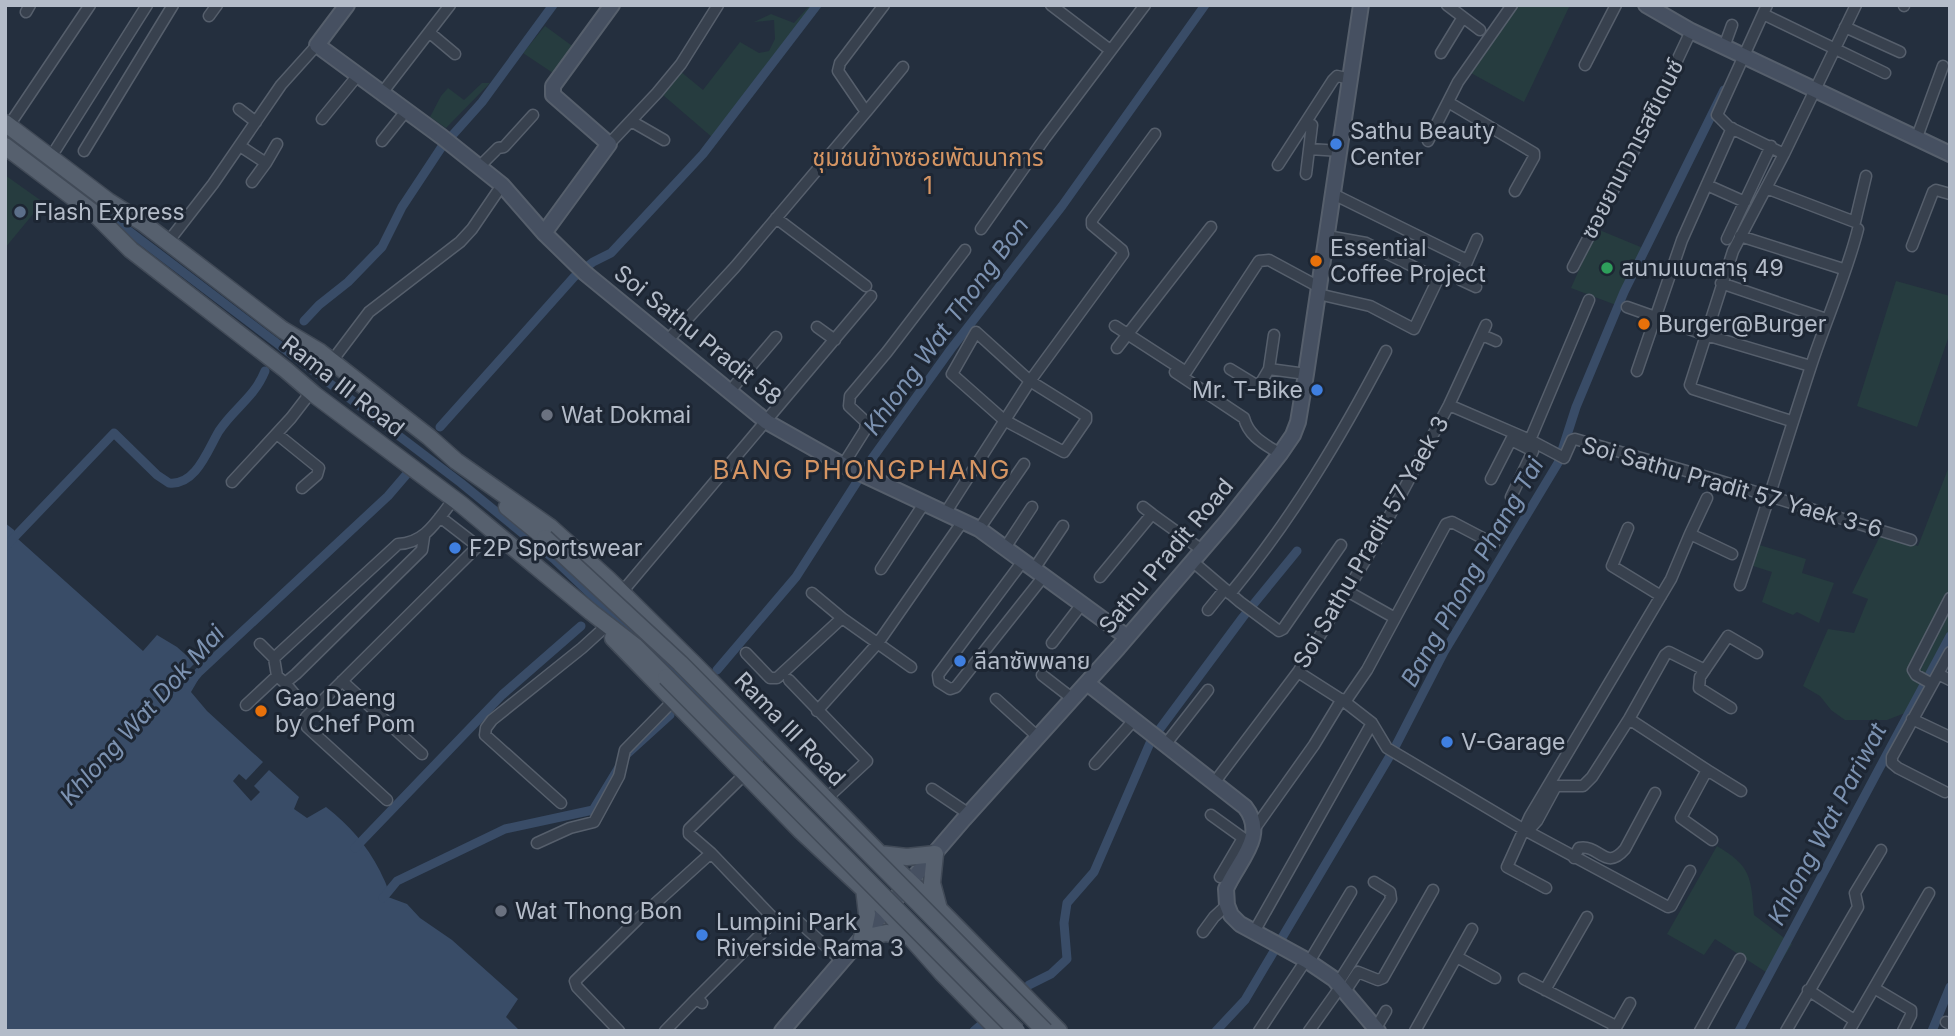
<svg xmlns="http://www.w3.org/2000/svg" width="1955" height="1036" viewBox="0 0 1955 1036" font-family="Inter,'Noto Sans Thai',sans-serif">
  <style>
    .green { fill: #263c3f }
    .water { fill: #394c67 }
    .lines { fill: none; stroke-linecap: round; stroke-linejoin: round }
    .canal { stroke: #394c67; stroke-width: 9 }
    .street-casing { stroke: #565f6c; stroke-width: 13 }
    .secondary-casing { stroke: #565f6c; stroke-width: 18 }
    .primary-casing { stroke: #414a57; stroke-width: 19 }
    .street { stroke: #38414e; stroke-width: 10 }
    .secondary { stroke: #465061; stroke-width: 14 }
    .primary { stroke: #56606e; stroke-width: 16 }
    .primary-bridge-casing { stroke: #414a57; stroke-width: 19; stroke-linecap: butt }
    .primary-bridge { stroke: #56606e; stroke-width: 16 }
    .shop-dot { fill: #3f7fe0; stroke: #1d2633; stroke-width: 2.5 }
    .service-dot { fill: #5c6f8a; stroke: #1d2633; stroke-width: 2.5 }
    .food-dot { fill: #e8710a; stroke: #1d2633; stroke-width: 2.5 }
    .leisure-dot { fill: #2e9e5b; stroke: #1d2633; stroke-width: 2.5 }
    .worship-dot { fill: #6b7280; stroke: #1d2633; stroke-width: 2.5 }
    .labels { text-anchor: middle; dominant-baseline: central; stroke-width: 6; stroke-linejoin: round; paint-order: stroke }
    .poi-label { font-size: 23px; fill: #b4bcc9; stroke: #1d2633; text-anchor: start }
    .street-label { font-size: 23px; fill: #b4bcc9; stroke: #1d2633 }
    .neighbourhood-label { font-size: 24px; fill: #d59563; stroke: #1d2633 }
    .water-label { font-size: 24px; font-style: italic; fill: #7c92b1; stroke: #1d2633 }
    .quarter-label { font-size: 26px; letter-spacing: 2px; fill: #d59563; stroke: #1d2633 }
  </style>
  <rect width="100%" height="100%" fill="#242f3e"/>
  <path class="green" d="M810 5H818L713 138 663 95 680 71 703 90 740 42 759 53 769 51 775 39 774 20 754 22 771 14 794 23Z
    M1515 5H1570L1524 102 1469 72Z
    M545 26 575 48 556 75 523 53Z
    M482 83H490L446 128 430 117 441 96 448 88 464 100Z
    M5 175 43 202 5 248Z
    M1597 229 1643 248 1616 305 1571 288Z
    M1896 281 1950 296V333L1917 427 1857 406Z
    M1950 464V629L1905 713 1887 720H1845L1831 710 1820 696 1803 686 1828 629 1854 633 1868 599 1852 593 1881 534 1918 546Z
    M1756 544 1806 559 1802 573 1834 583 1819 623 1797 612 1793 615 1762 602 1772 572 1750 565Z
    M1717 846C1751 866 1751 877 1754 915L1792 944 1772 976 1715 939 1704 955 1667 934Z"/>
  <path class="water" d="M5 523 14 530 18 539 143 651 157 635 177 647 195 663 187 671 198 680 191 692 207 711 263 762 246 780 239 774 233 781 251 801 260 792 254 786 269 770 299 797 294 809 307 818 326 807C350 826 366 844 380 871 384 880 389 887 388 897L407 904 420 918 452 940 518 999 506 1017 520 1031H5Z"/>
  <g class="lines">
    <path class="canal" d="M5 137 461 483 554 559 662 662 759 759
      M304 321 319 305 348 282 382 247 402 207 441 148 482 102 553 5
      M440 427 574 277 593 262 611 253 703 154 817 5
      M5 547 114 433 157 475 169 483C196 486 208 449 219 431 234 408 254 398 265 371
      M717 670 796 577 871 460 951 349 1062 206 1205 5
      M188 685 198 673 388 496 406 475
      M1159 730 1243 617 1297 551
      M355 848 502 695 581 626
      M383 898 397 881 505 829 593 810 627 754 670 715
      M1029 985 1051 974 1067 959 1064 923 1067 903 1094 872 1150 743
      M974 1031 981 1025
      M1216 1031 1245 1000 1394 749 1444 652 1558 463 1576 407 1624 292 1724 90
      M1739 1031 1950 636
      M1932 1031 1950 987"/>
    <defs>
      <path id="street" d="M1051 5 1110 50
        M1447 5 1480 30
        M1767 5 1717 115 1729 127 1784 154
        M1904 5V6
        M26 12 30 5
        M1763 14 1885 73
        M209 16 217 5
        M1845 27 1900 52
        M430 33 455 54
        M1724 47 1732 25
        M1441 53 1463 17
        M1585 65 1616 5
        M382 93 450 5
        M1448 102 1534 153V157L1515 191
        M239 109 256 122
        M866 112 903 67
        M14 118 90 5
        M322 119 358 75
        M631 121 664 140
        M1917 137 1943 66
        M382 141 406 111
        M1428 141 1458 82 1512 5
        M609 144 657 93 681 64 718 5
        M240 146 266 163 277 144
        M56 149 147 5
        M1309 149 1341 151
        M84 151 173 5
        M1278 165 1333 80 1337 76 1351 79
        M479 167 498 148 504 147 533 115
        M1306 174 1312 125
        M252 182 266 163
        M1707 185 1745 202
        M1766 188 1855 222 1866 176
        M1333 194 1467 260
        M776 218 866 286
        M981 229 1045 138 1145 5
        M1740 236 1840 268
        M1727 239 1771 146
        M168 242 213 184 281 85 317 45
        M1912 246 1933 192 1936 190 1950 194
        M1573 267 1641 137 1691 31
        M1721 283 1823 318
        M1476 287 1461 280 1460 278 1477 239
        M1318 294 1370 306 1414 329 1438 279 1366 243 1327 236
        M1627 307 1706 335 1807 365
        M1115 326 1186 372 1259 261 1269 260 1319 287
        M817 327 835 340
        M976 332 1030 381 1086 416V420L1064 452 1004 420 952 374Z
        M1482 335 1496 341
        M667 341 735 267 866 112 838 71 840 63 884 5
        M1117 348 1211 227
        M332 361 369 312 460 242 472 229 502 185
        M1230 369 1266 391
        M1269 369 1306 374
        M1637 371 1682 240 1732 128
        M1175 372 1244 418C1249 437 1265 444 1280 454
        M1259 386 1269 369 1274 335
        M730 391 776 337
        M1449 405 1530 440 1564 458 1572 440 1575 439 1714 479 1911 540
        M1788 420 1693 389 1690 385 1733 251 1784 154 1856 5
        M277 434 319 468 317 475 302 488
        M1530 440 1589 300
        M843 465 865 430 866 422 849 406 850 396 887 352 965 250
        M1491 479 1513 436
        M232 482 291 418 311 392
        M1511 497 1533 451 1511 440
        M1143 507 1152 514
        M946 512 1030 381 1123 254 1122 250 1092 225V220L1155 134
        M1628 528 1612 566 1661 596
        M979 529 1024 464
        M1690 534 1707 498
        M424 537 422 550 296 674 285 683 277 676 274 658 398 544C426 543 437 520 454 499
        M1005 548 1032 507
        M1023 561 938 675 939 682 950 689 956 687 1044 576
        M1192 561 1240 602 1279 631 1283 629 1341 545
        M881 569 925 502
        M1034 569 1063 526
        M1100 577 1152 514 1202 550
        M1740 585C1765 512 1787 439 1811 366 1826 320 1846 276 1858 229
        M1347 591 1395 618
        M622 592 871 296
        M812 593 842 618 911 667
        M1230 594C1292 519 1341 437 1386 351
        M1208 610 1225 589
        M1052 643 1082 604
        M260 644 274 658
        M746 653 770 678H777L842 618
        M1298 672 1345 702 1372 723 1387 748 1523 829 1668 907 1671 906 1690 871
        M1938 674 1950 680
        M1042 675 1073 699
        M789 680 867 761 826 799
        M342 681 422 754
        M285 683 302 703
        M1932 684 1916 675 1913 670 1950 598
        M996 699 1038 737
        M1345 702 1367 670 1446 524 1452 522 1494 544
        M246 705 277 676
        M1731 708 1699 688 1700 677 1728 636 1757 653
        M817 711 878 643 963 521
        M1629 719 1707 770 1681 818 1712 840
        M1912 719 1950 737
        M1165 745 1208 690
        M1095 764 1134 720
        M1707 770 1741 791
        M1214 783 1298 672 1368 556 1449 405 1486 325
        M932 789 969 814
        M1945 792 1898 768 1892 763V757L1950 652
        M387 800 307 727 306 717 476 548 475 544 440 517
        M561 803 485 735 486 728 492 720 582 648 604 628
        M1211 815 1243 838
        M1255 828 1314 745 1342 699
        M1528 831 1537 821 1556 786H1583L1592 777 1629 719 1665 655 1669 652 1705 670
        M537 843 570 828 594 822 619 776 625 750 673 701
        M1574 858 1579 848C1600 844 1605 872 1625 849L1655 793
        M1220 877 1243 838 1250 844
        M1546 888 1507 867 1530 816 1671 579 1690 534 1732 554
        M799 922 842 961
        M1203 932 1214 917 1227 905
        M1254 932 1372 723
        M1457 957 1495 978
        M1309 962 1351 892
        M1524 979 1612 1024 1614 1029
        M1338 983 1391 899 1390 892 1374 882
        M1874 988 1911 1010V1015L1903 1031
        M1346 990 1358 972 1378 980 1383 978 1433 890
        M1545 990 1587 917
        M1808 990 1854 1020
        M697 998 775 920 711 853
        M1946 1022 1950 1024
        M1376 1028 1386 1011
        M619 1031 577 987 575 981 638 919 711 853 689 834V829L745 774
        M665 1031 697 998 702 1003
        M1259 1031 1306 960
        M1309 1031 1341 986
        M1415 1031 1472 929
        M1614 1031 1630 1003
        M1700 1031 1740 959
        M1786 1031 1858 907 1855 893 1881 850
        M1849 1031 1929 893"/>
      <path id="secondary" d="M347 5 317 45 442 137 502 185 544 233 585 273 767 422 843 465 979 529 1127 637
        M1646 5 1691 31 1950 154
        M544 233 609 144 553 95V86L612 5
        M1087 683 1245 807C1268 836 1238 861 1226 889L1227 905 1231 915 1240 924 1306 960 1334 979 1378 1031
        M782 1031 964 819 1118 648 1228 520 1280 454 1293 435 1298 422 1306 374 1361 5"/>
      <path id="primary" d="M5 123 108 201 143 223 283 330 320 352 429 437 456 461 550 527 608 579 695 665 880 854 939 909 1059 1031
        M5 146 95 214 131 250 286 370 315 395 462 505 591 612 635 646 666 677
        M507 507 545 538
        M613 638 801 831 886 910 942 973 999 1031
        M880 854 907 857 935 854 932 883 939 909
        M864 888 867 914 862 938 886 933 911 937"/>
    </defs>
    <use href="#street" class="street-casing"/>
    <use href="#secondary" class="secondary-casing"/>
    <use href="#primary" class="primary-casing"/>
    <use href="#street" class="street"/>
    <use href="#secondary" class="secondary"/>
    <use href="#primary" class="primary"/>
    <defs>
      <path id="primary-bridge" d="M545 538 680 663 1045 1031
        M666 677 1017 1031"/>
    </defs>
    <use href="#primary-bridge" class="primary-bridge-casing"/>
    <use href="#primary-bridge" class="primary-bridge"/>
  </g>
  <g class="shop-dot">
    <circle cx="1336" cy="144" r="7"/>
    <circle cx="1317" cy="390" r="7"/>
    <circle cx="455" cy="548" r="7"/>
    <circle cx="960" cy="661" r="7"/>
    <circle cx="1447" cy="742" r="7"/>
    <circle cx="702" cy="935" r="7"/>
  </g>
  <circle class="service-dot" cx="20" cy="212" r="7"/>
  <g class="food-dot">
    <circle cx="1316" cy="261" r="7"/>
    <circle cx="1644" cy="324" r="7"/>
    <circle cx="261" cy="711" r="7"/>
  </g>
  <circle class="leisure-dot" cx="1607" cy="268" r="7"/>
  <g class="worship-dot">
    <circle cx="547" cy="415" r="7"/>
    <circle cx="501" cy="911" r="7"/>
  </g>
  <g class="labels">
    <g class="poi-label">
      <text x="1350" y="131">Sathu Beauty<tspan x="1350" dy="26">Center</tspan></text>
      <text x="34" y="212">Flash Express</text>
      <text x="1330" y="248">Essential<tspan x="1330" dy="26">Coffee Project</tspan></text>
      <text x="1621" y="268">สนามแบตสาธุ 49</text>
      <text x="1658" y="324">Burger@Burger</text>
      <text x="1303" y="390" text-anchor="end">Mr. T-Bike</text>
      <text x="561" y="415">Wat Dokmai</text>
      <text x="469" y="548">F2P Sportswear</text>
      <text x="974" y="661">ลีลาซัพพลาย</text>
      <text x="275" y="698">Gao Daeng<tspan x="275" dy="26">by Chef Pom</tspan></text>
      <text x="1461" y="742">V-Garage</text>
      <text x="515" y="911">Wat Thong Bon</text>
      <text x="716" y="922">Lumpini Park<tspan x="716" dy="26">Riverside Rama 3</tspan></text>
    </g>
    <g class="street-label">
      <text transform="translate(1632 149) rotate(-63)">ซอยยานาวาเรสซิเดนซ์</text>
      <text transform="translate(698 335) rotate(39)">Soi Sathu Pradit 58</text>
      <text transform="translate(343 386) rotate(38)">Rama III Road</text>
      <text transform="translate(1732 487) rotate(16)">Soi Sathu Pradit 57 Yaek 3-6</text>
      <text transform="translate(1371 542) rotate(-60)">Soi Sathu Pradit 57 Yaek 3</text>
      <text transform="translate(1166 556) rotate(-50)">Sathu Pradit Road</text>
      <text transform="translate(790 729) rotate(46)">Rama III Road</text>
    </g>
    <g class="neighbourhood-label">
      <text x="928" y="157">ชุมชนข้างซอยพัฒนาการ<tspan x="928" dy="28">1</tspan></text>
    </g>
    <g class="water-label">
      <text transform="translate(946 326) rotate(-54)">Khlong Wat Thong Bon</text>
      <text transform="translate(1472 572) rotate(-60)">Bang Phong Phang Tai</text>
      <text transform="translate(142 715) rotate(-48)">Khlong Wat Dok Mai</text>
      <text transform="translate(1827 824) rotate(-62)">Khlong Wat Pariwat</text>
    </g>
    <g class="quarter-label">
      <text x="862" y="469">BANG PHONGPHANG</text>
    </g>
  </g>
  <rect width="1955" height="1036" fill="none" stroke="#b4bcc9" stroke-width="14"/>
</svg>
